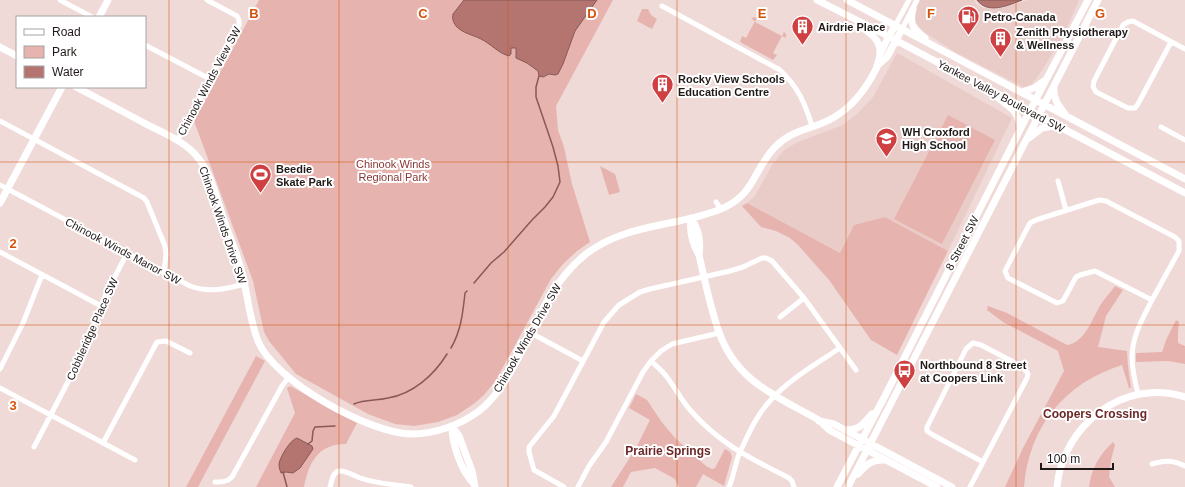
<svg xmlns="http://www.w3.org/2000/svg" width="1185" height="487" viewBox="0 0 1185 487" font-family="Arial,sans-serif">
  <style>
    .built { fill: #e9cbc8 }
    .green { fill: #e7b3af }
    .water { fill: #b47570; stroke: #885956 }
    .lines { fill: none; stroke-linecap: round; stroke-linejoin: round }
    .stream { stroke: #885956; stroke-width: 1.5 }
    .street { stroke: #fff; stroke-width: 5 }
    .secondary { stroke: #fff; stroke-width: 7 }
    .grid { fill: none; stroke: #d4530d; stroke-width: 1; stroke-opacity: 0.55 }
    .labels { text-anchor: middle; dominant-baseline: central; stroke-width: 4; stroke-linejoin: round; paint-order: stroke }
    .poi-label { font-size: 11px; font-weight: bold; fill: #201918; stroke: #fff; text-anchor: start }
    .street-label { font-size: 11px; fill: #201918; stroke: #fff }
    .park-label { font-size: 11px; fill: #883735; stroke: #fff }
    .neighbourhood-label { font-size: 12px; font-weight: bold; fill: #6d2726; stroke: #fff }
    .grid-label { font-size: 13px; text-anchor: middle; font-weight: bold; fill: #d4530d; stroke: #fff; stroke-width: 4; stroke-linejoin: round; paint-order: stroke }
  </style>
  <rect width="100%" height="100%" fill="#efdad8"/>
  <path class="built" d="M920 0H974L977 5 983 8 994 9 1006 7 1028 0H1079L1065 32 1043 69 1031 85 1024 87 955 52 923 31 913 19 915 11Z
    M897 53 1012 118 948 251 885 217 854 225 840 253 747 203 755 196 772 165 784 150 798 142 843 125 857 114 873 97Z"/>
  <path class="green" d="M259 0H613L556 106 558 130 564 147 572 184 590 242 577 251 563 264 551 279 496 380 484 395 475 403 457 415 438 422 414 426 395 424 368 414 296 374 269 341 264 332 253 281 194 121Z
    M642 9H648L651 15 657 19 652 29 637 21Z
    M754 17 757 18 755 22 782 36 784 32 786 34V38L782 36 773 53 777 55 773 60 740 42 742 36 746 38 755 21 751 19Z
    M948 115 995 140 942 244 894 219Z
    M600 166 615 174 620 192 609 195Z
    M747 203 840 253 854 225 885 217 948 251 897 355 871 340 829 280 798 245 790 238 776 231 761 227 742 206Z
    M1115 286 1123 290 1106 316 1098 347 1127 351 1128 366 1131 388H1129L1122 365C1065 383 1029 426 1024 487H1005L1023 448 1064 371 1058 351 1003 322 987 310 988 306 1007 313 1067 345C1085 343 1093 317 1101 304 1105 298 1111 292 1115 286Z
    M1176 320 1179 322 1178 332V343L1185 346V364L1168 361 1136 362V353L1162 352 1166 340Z
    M256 356 265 361 198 487H186Z
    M290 386 357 423 346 444C318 444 309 462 304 487H256L295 413 287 388Z
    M636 394 647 400 661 421 675 438 706 466 712 469 715 468 725 449 730 452 732 457 724 486 703 474 696 487H679L675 479 655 468 631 472 623 487H611L636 448 650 420 629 408Z
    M1113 442 1115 445 1111 460 1109 477 1115 487H1089C1091 469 1100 454 1113 442Z"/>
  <path class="water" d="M464 0H597L575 31 563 64 558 74 555 75 549 74 543 77 539 76 538 71 527 63 516 58V48H511V54L509 56C498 53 491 44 481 39 473 35 462 33 456 26 453 22 452 18 453 14Z
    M977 0H1022C1009 5 988 15 977 0Z
    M297 438 312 446 313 449 300 468 293 473 286 472 281 473C280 470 279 468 279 464 280 457 290 440 297 438Z"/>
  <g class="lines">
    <path class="stream" d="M474 283 491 263 504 252 532 220 545 207 553 197 560 182 558 166 553 147 536 97V87L539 76
      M451 348C461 331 463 312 465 293L467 291
      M354 404C365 399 377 401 388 398 413 394 434 375 447 354
      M308 444 312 441 313 431 315 427 335 426
      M283 472 287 487"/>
    <path class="street" d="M60 0 92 17
      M662 6 780 70C798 87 805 103 812 126
      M895 26 909 0
      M902 29 917 0
      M1171 42 1138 104 1135 108H1128L1096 92 1093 87 1094 81 1123 25 1128 22 1133 21 1185 49
      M145 45 210 79
      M0 121 144 198 147 202 165 246 166 254 164 273
      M1161 127 1185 140
      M177 141 239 25V20L237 16 207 0
      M1058 181 1066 210
      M0 185 190 286C209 293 226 289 245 284
      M1099 200 1106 201 1175 237 1179 241V251L1152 300 1095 271 1080 275 1076 277 1063 301 1057 303 1008 278 1005 271 1007 267 1030 223 1036 220Z
      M716 202 721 209
      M0 252 101 306
      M780 317 804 298
      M531 333 583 361
      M651 361C656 366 662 370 666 376 675 387 681 400 691 411 720 444 750 458 789 478L792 481 794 487
      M0 369 23 323 42 275
      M0 388 135 460
      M1138 394C1135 382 1132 369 1132 357 1132 336 1143 318 1152 300
      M103 443 157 342 166 341 190 353
      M34 447 84 351 105 296 127 253
      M1152 464C1165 460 1173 460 1185 466
      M215 482C222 482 227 482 232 477L282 386 288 378
      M330 487C332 481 332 473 339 471 345 470 355 476 360 478 377 484 394 484 411 487
      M564 487 534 470 529 452V447L554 416 604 322 619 305 640 292 650 289 730 271 743 267 762 258H766L772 261 804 298 856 370
      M578 487 589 466 606 442 643 372 651 361 661 351 672 344 719 333
      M729 487C734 476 735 463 740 452 748 435 756 416 769 402 788 380 816 364 840 348
      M970 487 1027 378 1028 374 1023 367 981 345 973 343 966 349 927 427V431L933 435 983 462"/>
    <path class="secondary" d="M817 0 882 33 1185 193
      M847 0 1185 179
      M913 9C909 24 913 29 925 38
      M99 17 108 0
      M858 25C869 32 881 39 880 54
      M0 47 17 56
      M877 66 887 57 902 29
      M76 87C99 99 122 111 144 123 163 133 187 142 199 159 212 176 217 200 224 220 230 239 239 257 243 277 248 298 250 321 258 341 274 381 370 434 412 434 435 434 460 425 479 411 496 398 508 377 518 358 537 321 552 281 586 254 626 223 677 227 721 209 755 195 753 170 775 147 794 128 812 130 833 118 852 107 866 89 876 69 878 64 879 58 881 52 885 43 890 34 895 26
      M1054 87C1053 99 1058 105 1065 114
      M1022 92 1034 88 1044 81
      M998 98C1010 107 1019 112 1020 128
      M1029 138 1042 128 1058 125
      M0 203 62 87
      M691 218C689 232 692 243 699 255 705 281 710 307 719 332 736 381 776 396 817 419 822 422 826 428 831 431L937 487
      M691 218C699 229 701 241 699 255
      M819 421 834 424 952 487
      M452 426 459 436 472 471 475 487
      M452 426C452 444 461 471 474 484
      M845 430C860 430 863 424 872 414
      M858 474C866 465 872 459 884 460
      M837 487 887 392 1026 118 1088 0
      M848 487 1098 0
      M1057 487C1062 426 1124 377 1185 397"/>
  </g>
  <path class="grid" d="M169 0V487M339 0V487M508 0V487M677 0V487M846 0V487M1016 0V487M0 162H1185M0 325H1185"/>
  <defs>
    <symbol id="fuel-pin" viewBox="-11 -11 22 30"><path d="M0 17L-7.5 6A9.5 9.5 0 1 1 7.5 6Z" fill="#cf4042" stroke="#fff"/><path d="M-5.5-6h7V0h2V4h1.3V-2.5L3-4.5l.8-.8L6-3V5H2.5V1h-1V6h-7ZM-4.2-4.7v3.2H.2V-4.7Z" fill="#fff"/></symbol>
    <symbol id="building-pin" viewBox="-11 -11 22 30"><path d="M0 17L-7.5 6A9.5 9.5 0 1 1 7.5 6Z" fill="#cf4042" stroke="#fff"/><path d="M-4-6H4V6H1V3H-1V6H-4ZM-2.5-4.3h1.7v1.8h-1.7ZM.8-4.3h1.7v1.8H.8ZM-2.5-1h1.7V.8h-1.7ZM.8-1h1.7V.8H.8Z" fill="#fff"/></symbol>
    <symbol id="school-pin" viewBox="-11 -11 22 30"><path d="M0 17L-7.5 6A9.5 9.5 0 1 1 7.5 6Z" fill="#cf4042" stroke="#fff"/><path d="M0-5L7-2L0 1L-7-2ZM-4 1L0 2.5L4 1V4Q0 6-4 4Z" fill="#fff"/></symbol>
    <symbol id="stadium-pin" viewBox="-11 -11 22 30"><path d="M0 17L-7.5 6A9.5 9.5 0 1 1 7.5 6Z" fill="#cf4042" stroke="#fff"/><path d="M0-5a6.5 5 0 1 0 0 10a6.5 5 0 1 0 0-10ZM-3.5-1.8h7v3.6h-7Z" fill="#fff"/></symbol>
    <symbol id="bus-pin" viewBox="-11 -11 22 30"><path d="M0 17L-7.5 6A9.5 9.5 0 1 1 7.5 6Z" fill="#cf4042" stroke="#fff"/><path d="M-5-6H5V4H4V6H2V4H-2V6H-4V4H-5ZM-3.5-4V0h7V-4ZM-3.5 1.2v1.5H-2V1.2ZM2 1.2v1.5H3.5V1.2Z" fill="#fff"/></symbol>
  </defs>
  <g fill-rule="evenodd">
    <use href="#fuel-pin" x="956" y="4" width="25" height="34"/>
    <use href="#building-pin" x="790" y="14" width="25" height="34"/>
    <use href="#building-pin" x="988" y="26" width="25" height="34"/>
    <use href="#building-pin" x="650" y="72" width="25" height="34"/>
    <use href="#school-pin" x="874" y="126" width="25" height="34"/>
    <use href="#stadium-pin" x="248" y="162" width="25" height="34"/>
    <use href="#bus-pin" x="892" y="358" width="25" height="34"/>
  </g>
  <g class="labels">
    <g class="poi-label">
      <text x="984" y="17">Petro-Canada</text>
      <text x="818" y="27">Airdrie Place</text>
      <text x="1016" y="32">Zenith Physiotherapy<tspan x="1016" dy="13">&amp; Wellness</tspan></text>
      <text x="678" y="79">Rocky View Schools<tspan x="678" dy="13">Education Centre</tspan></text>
      <text x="902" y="132">WH Croxford<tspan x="902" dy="13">High School</tspan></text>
      <text x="276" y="169">Beedie<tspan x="276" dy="13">Skate Park</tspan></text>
      <text x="920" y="365">Northbound 8 Street<tspan x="920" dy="13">at Coopers Link</tspan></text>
    </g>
    <g class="street-label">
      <text transform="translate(209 81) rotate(-62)">Chinook Winds View SW</text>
      <text transform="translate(1001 96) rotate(28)">Yankee Valley Boulevard SW</text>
      <text transform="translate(223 225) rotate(71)">Chinook Winds Drive SW</text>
      <text transform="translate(962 243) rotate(-63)">8 Street SW</text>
      <text transform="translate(123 251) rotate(28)">Chinook Winds Manor SW</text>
      <text transform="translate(92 329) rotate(-66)">Cobbleridge Place SW</text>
      <text transform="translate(527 338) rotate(-60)">Chinook Winds Drive SW</text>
    </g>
    <g class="park-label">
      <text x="393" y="164">Chinook Winds<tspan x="393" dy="13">Regional Park</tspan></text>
    </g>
    <g class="neighbourhood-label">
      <text x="1095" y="414">Coopers Crossing</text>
      <text x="668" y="451">Prairie Springs</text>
    </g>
  </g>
  <g class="grid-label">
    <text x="254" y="18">B</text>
    <text x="423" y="18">C</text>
    <text x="592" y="18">D</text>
    <text x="762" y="18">E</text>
    <text x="931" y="18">F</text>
    <text x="1100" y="18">G</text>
    <text x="13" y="248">2</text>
    <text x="13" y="410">3</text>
  </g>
  <rect x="16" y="16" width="130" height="72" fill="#ffffff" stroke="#a6a3a3"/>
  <rect x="24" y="29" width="20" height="6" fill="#ffffff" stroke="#a6a3a3"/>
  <text x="52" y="36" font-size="12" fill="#201918">Road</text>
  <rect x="24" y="46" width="20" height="12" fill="#e7b3af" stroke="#a6a3a3"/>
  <text x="52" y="56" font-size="12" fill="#201918">Park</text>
  <rect x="24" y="66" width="20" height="12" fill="#b47570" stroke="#a6a3a3"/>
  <text x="52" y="76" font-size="12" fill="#201918">Water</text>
  <path d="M1041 463v6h72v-6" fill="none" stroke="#201918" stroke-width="2"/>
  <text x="1047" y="463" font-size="12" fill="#201918" stroke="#ffffff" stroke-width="3" paint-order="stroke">100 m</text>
</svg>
